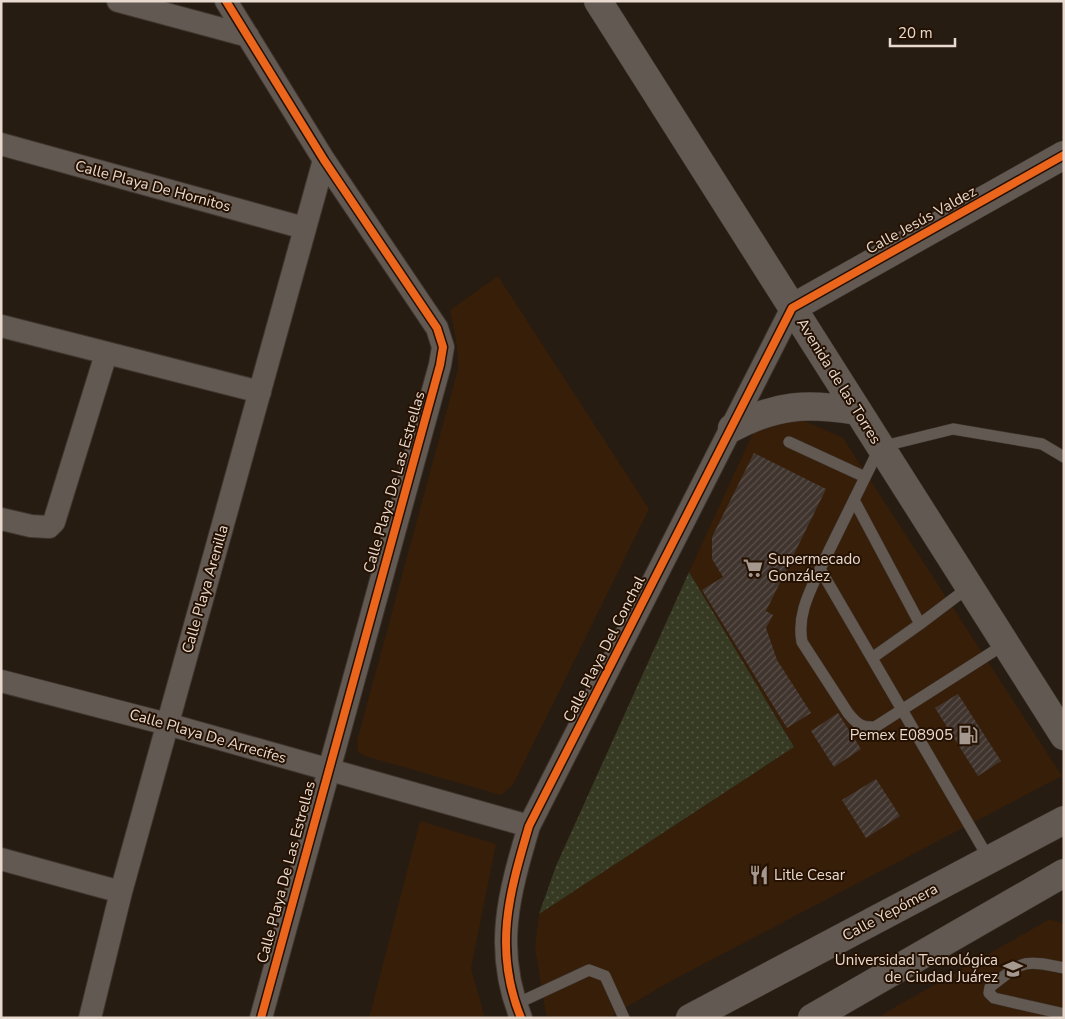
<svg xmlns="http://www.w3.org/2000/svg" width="1065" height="1019" viewBox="0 0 1065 1019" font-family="'Nunito Sans',sans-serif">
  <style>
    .built { fill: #361e09 }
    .grass { fill: url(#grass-dots) }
    .building { fill: url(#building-hatch) }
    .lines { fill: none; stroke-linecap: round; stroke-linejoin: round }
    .service-casing { stroke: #3f362f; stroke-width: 12 }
    .minor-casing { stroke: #3f362f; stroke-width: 24 }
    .tertiary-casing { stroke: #3f362f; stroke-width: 29 }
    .secondary-casing { stroke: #3f362f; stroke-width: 29 }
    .service { stroke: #625953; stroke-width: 11 }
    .minor { stroke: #625953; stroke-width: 22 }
    .tertiary { stroke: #625953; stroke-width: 28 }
    .secondary { stroke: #625953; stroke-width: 28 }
    .cycleway-casing { stroke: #251102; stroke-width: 11 }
    .cycleway { stroke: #eb651d; stroke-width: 8 }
    .labels { text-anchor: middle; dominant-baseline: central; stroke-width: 4; stroke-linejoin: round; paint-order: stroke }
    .street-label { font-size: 15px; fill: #e9dad0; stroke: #251102 }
    .poi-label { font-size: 15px; fill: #e9dad0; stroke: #251102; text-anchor: start }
  </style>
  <defs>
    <pattern id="grass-dots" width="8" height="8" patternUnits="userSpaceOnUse" patternTransform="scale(1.25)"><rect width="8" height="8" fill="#373a23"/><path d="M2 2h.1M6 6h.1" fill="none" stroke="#545642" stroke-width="1.8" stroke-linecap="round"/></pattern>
    <pattern id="building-hatch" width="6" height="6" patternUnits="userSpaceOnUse" patternTransform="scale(1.25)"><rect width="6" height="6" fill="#40352e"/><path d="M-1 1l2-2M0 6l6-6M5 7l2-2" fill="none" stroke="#5c524b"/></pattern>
  </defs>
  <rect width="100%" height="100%" fill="#271c12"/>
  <path class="built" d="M498 276 649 509 513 785 501 795 365 756 358 752 357 741 458 369 457 346 450 310Z
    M787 413 843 438 1062 776 669 982 608 1018H550L546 1014 535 948 539 914 794 747 689 572 759 420Z
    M420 821 496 844 471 968 485 1018H369Z
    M1050 919 1064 924V1018H882L883 1014Z"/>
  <path class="grass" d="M689 572 794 747 539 914 556 866Z"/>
  <path class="building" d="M754 453 826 489 766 611 773 615 766 628 777 660 811 713 787 728 702 590 723 577 712 559V537Z
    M958 694 1001 761 978 776 935 708Z
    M838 713 861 749 834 767 811 731Z
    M876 779 900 816 866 838 842 800Z"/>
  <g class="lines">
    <defs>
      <path id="service" d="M789 442 865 477
        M854 500 920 624 969 587
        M820 569C809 593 797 615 802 642L848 713C856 723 861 728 875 727L1005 644
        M872 658 920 624
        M989 859 820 569 880 447 953 429 1042 444 1064 457
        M1064 968C1021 959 1024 961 990 987L989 993 994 998 1064 1014
        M516 1004 589 970 605 976 624 1018"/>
      <path id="minor" d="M118 1 248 36
        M226 1 324 160 437 328 443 347 440 365 261 1018
        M1 144 304 228
        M1 326 260 392
        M1 519 31 526 49 527 54 522 106 354
        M1 681 167 724 529 826
        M1 859 121 892
        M90 1018 121 892 324 160
        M521 1018C493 949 509 894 529 826L792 308"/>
      <path id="tertiary" d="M792 308 1064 155"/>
      <path id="secondary" d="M598 1 1064 736
        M732 428C777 404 807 403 857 411
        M690 1018 1064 820
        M812 1018 1064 873"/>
    </defs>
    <use href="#service" class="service-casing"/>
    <use href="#minor" class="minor-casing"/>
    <use href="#tertiary" class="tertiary-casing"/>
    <use href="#secondary" class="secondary-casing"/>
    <use href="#service" class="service"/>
    <use href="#minor" class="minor"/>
    <use href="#tertiary" class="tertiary"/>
    <use href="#secondary" class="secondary"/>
    <defs>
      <path id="cycleway" d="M226 1 324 160 437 328 443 347 440 365 261 1018
        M521 1018C493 949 509 894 529 826L792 308 1064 155"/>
    </defs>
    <use href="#cycleway" class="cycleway-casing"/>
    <use href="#cycleway" class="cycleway"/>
  </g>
  <defs>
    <symbol id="supermarket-bare" viewBox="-9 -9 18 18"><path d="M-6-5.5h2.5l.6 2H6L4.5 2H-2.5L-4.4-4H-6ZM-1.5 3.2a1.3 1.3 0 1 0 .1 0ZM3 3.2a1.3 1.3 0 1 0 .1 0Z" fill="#a5988e" stroke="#251102" stroke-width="2.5" paint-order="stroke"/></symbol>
    <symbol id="fuel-bare" viewBox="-9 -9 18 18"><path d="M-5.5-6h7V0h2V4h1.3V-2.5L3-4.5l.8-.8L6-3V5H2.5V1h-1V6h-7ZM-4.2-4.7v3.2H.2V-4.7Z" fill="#a5988e" stroke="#251102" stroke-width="2.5" paint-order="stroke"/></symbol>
    <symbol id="restaurant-bare" viewBox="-9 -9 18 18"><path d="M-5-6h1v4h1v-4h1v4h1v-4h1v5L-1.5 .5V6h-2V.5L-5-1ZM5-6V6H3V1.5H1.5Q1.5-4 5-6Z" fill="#a5988e" stroke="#251102" stroke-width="2.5" paint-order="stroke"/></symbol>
    <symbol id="university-bare" viewBox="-9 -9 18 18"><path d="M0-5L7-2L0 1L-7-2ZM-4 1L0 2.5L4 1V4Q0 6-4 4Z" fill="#a5988e" stroke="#251102" stroke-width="2.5" paint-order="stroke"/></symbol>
  </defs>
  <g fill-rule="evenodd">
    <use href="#supermarket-bare" x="739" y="554" width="28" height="28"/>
    <use href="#fuel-bare" x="954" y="721" width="28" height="28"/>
    <use href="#restaurant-bare" x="745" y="861" width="28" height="28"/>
    <use href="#university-bare" x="999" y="955" width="28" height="28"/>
  </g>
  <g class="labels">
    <g class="street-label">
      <text transform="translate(153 186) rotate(15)">Calle Playa De Hornitos</text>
      <text transform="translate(921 220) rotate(-29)">Calle Jesús Valdez</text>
      <text transform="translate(839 381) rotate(58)">Avenida de las Torres</text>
      <text transform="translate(394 482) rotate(-74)">Calle Playa De Las Estrellas</text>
      <text transform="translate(205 589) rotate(-74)">Calle Playa Arenilla</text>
      <text transform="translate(604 649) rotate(-63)">Calle Playa Del Conchal</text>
      <text transform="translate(208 736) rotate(16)">Calle Playa De Arrecifes</text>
      <text transform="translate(286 872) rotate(-75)">Calle Playa De Las Estrellas</text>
      <text transform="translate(890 912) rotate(-28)">Calle Yepómera</text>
    </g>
    <g class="poi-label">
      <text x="768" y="559">Supermecado<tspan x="768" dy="17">González</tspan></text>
      <text x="953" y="735" text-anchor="end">Pemex E08905</text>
      <text x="774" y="875">Litle Cesar</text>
      <text x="998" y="960" text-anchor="end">Universidad Tecnológica<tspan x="998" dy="17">de Ciudad Juárez</tspan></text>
    </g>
  </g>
  <rect width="1065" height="1019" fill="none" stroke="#e9dad0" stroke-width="5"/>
  <path d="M890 38v8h65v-8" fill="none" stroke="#e9dad0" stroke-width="2.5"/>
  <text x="898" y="38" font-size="15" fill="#e9dad0" stroke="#251102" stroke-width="4" paint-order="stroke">20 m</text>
</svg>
